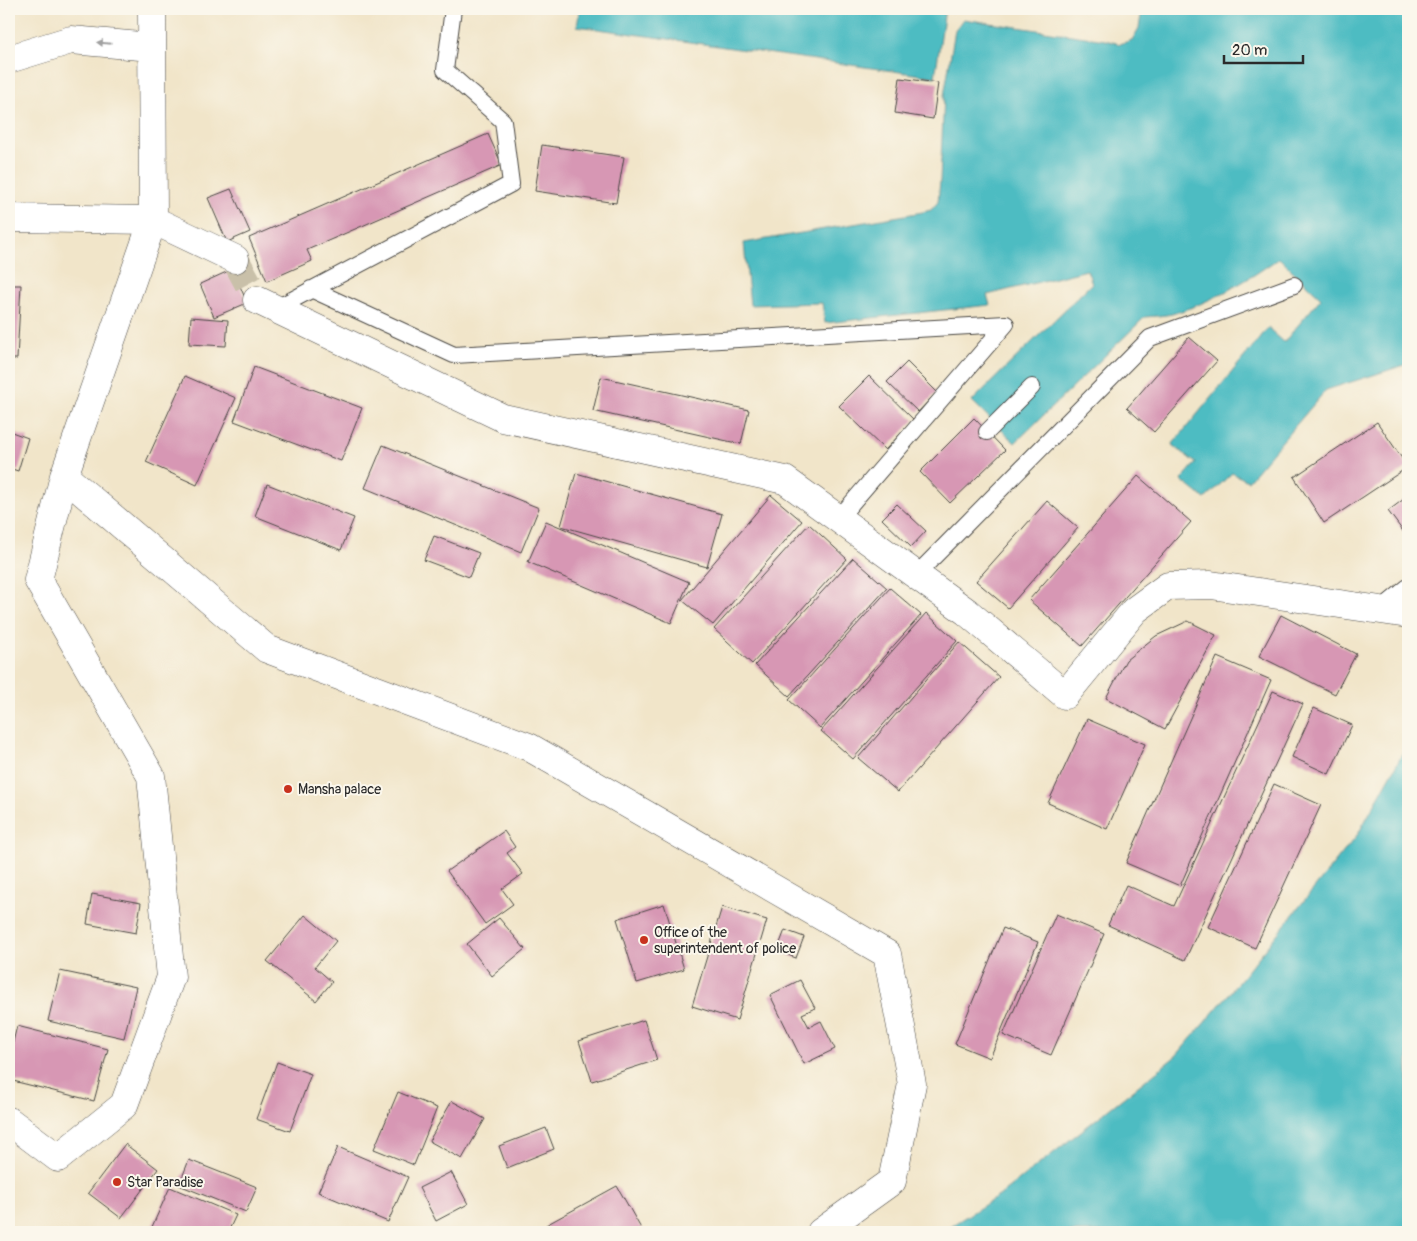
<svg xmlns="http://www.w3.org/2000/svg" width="1417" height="1241" viewBox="0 0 1417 1241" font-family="Pangolin,sans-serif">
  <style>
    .water { fill: #4dbcc2; stroke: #3c7476 }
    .building { fill: #d797b4 }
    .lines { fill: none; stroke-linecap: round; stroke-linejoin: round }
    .minor-tunnel { stroke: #c9c0a9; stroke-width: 28; stroke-dasharray: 28 14; stroke-linecap: butt }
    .service-casing { stroke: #494743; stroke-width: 18 }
    .minor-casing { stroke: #494743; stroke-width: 29 }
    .tertiary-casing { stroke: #494743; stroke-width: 29 }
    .service { stroke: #fff; stroke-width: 16 }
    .minor { stroke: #fff; stroke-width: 28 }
    .tertiary { stroke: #fff; stroke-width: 28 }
    .oneway { fill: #a0a0a0 }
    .poi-dot { fill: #c8321e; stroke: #fbf7ec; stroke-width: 2 }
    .labels { text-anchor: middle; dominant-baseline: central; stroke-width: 4; stroke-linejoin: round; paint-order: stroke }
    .poi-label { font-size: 14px; fill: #2b2b2b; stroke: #fbf7ec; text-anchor: start }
  </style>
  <rect width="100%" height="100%" fill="#fbf7ec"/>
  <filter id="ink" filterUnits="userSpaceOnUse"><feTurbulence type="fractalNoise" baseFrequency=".02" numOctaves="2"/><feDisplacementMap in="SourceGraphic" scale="10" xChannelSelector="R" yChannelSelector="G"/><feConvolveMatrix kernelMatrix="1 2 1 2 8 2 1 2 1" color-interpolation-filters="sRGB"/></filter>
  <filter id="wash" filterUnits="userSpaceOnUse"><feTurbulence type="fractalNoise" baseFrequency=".0096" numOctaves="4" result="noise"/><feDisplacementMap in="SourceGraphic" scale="20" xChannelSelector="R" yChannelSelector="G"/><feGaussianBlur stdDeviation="1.12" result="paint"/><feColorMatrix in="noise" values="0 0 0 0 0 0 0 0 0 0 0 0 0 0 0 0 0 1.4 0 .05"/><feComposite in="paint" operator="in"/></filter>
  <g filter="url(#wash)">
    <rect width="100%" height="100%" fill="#f1e5c9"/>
    <path class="water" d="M580 9H945L935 77 577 26Z
      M1142 9H1408V364L1326 390 1248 481 1232 473 1205 499 1181 480 1196 463 1172 445 1268 328 1284 342 1321 298 1279 258C1247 281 1210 303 1172 314 1163 316 1153 316 1145 317L1015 443 972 401 1092 283 1087 270 987 295 990 305 825 323 822 303 750 305 744 243 923 212 931 210 938 202 940 181 944 96 955 30 963 19 1105 40 1120 44 1132 40 1139 28Z
      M1408 744V1232H941L999 1196 1176 1056 1228 995 1358 834Z"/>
    <g id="blocks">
      <path class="building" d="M900 78 938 83 933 119 895 113Z
        M488 134 502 165 307 250 312 261 267 281 249 238Z
        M542 145 624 157 616 203 535 191Z
        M231 189 250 232 227 242 208 198Z
        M233 269 247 303 214 317 200 284Z
        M9 285H21L17 359H9Z
        M191 317 228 320 226 346 189 344Z
        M1189 337 1217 361 1154 432 1127 408Z
        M907 362 937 392 918 412 887 382Z
        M254 367 362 408 341 461 234 421Z
        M185 376 236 398 197 485 146 462Z
        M869 376 914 420 885 450 839 406Z
        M601 377 749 410 741 444 593 411Z
        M974 418 1005 450 950 503 920 472Z
        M1377 422 1408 467 1324 523 1294 477Z
        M9 431 28 438 18 471 9 468Z
        M383 445 539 508 521 552 365 488Z
        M576 473 722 514 707 567 561 526Z
        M1138 476 1191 522 1082 646 1029 600Z
        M267 484 354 518 341 550 255 516Z
        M771 495 802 521 713 625 682 600Z
        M1408 496V538L1388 511Z
        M1047 501 1078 528 1008 608 976 581Z
        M897 504 926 531 911 547 882 519Z
        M546 521 689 582 671 623 528 562Z
        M809 524 847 559 752 664 714 629Z
        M434 536 479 553 469 577 424 560Z
        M853 558 887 588 789 696 755 665Z
        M890 588 921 615 820 728 789 700Z
        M926 613 957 641 853 759 821 731Z
        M1281 615 1356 654 1335 694 1259 656Z
        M1188 621 1216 635 1165 729 1106 698 1126 660 1156 636Z
        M959 642 999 677 898 792 858 758Z
        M1217 657 1271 680 1180 886 1126 863Z
        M1273 691 1303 704 1185 960 1108 925 1126 885 1174 906Z
        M1314 708 1352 725 1329 774 1292 757Z
        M1087 719 1145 744 1107 829 1048 803Z
        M1274 784 1321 805 1255 948 1208 927Z
        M504 831 515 847 507 853 523 874 502 889 513 904 485 924 447 871Z
        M92 894 141 903 136 933 87 924Z
        M664 904 684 969 637 983 617 919Z
        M722 907 767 920 737 1020 692 1006Z
        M1056 914 1104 934 1051 1055 1003 1035Z
        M305 915 336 941 315 967 332 982 316 1001 267 961Z
        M499 918 525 949 492 976 467 944Z
        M1003 928 1038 942 990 1058 955 1044Z
        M785 930 804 937 796 958 777 951Z
        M60 971 136 987 124 1038 48 1021Z
        M800 980 815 1008 802 1014 809 1027 821 1021 835 1049 804 1064 770 995Z
        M644 1020 657 1060 592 1081 579 1041Z
        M17 1026 108 1049 94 1101 9 1080V1058Z
        M277 1062 311 1074 290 1131 256 1119Z
        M398 1092 437 1108 414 1165 374 1149Z
        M452 1101 485 1119 462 1159 429 1141Z
        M546 1128 554 1149 507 1168 499 1146Z
        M125 1144 158 1169 121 1218 88 1193Z
        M338 1147 408 1177 388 1222 318 1192Z
        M189 1160 257 1187 246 1212 179 1185Z
        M451 1172 468 1204 436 1221 419 1188Z
        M617 1186 643 1232H550L546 1225Z
        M170 1187 236 1215 228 1232H158L151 1229Z"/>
    </g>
  </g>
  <g filter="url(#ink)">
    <use href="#blocks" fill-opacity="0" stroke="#494743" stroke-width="1"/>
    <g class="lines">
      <path class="minor-tunnel" d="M235 259 257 300"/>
      <defs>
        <path id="service" d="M311 289 454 355 1006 324 838 519
          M275 309 511 184 503 121 445 70 453 9
          M987 432 1032 387
          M916 575 1150 338 1294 285
          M1380 610 1408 587"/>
        <path id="minor" d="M9 218 153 220 235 259
          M257 300 503 418 785 480 967 612 1065 695 1135 610 1168 586 1211 585 1408 614"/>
        <path id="tertiary" d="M9 59 71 40 152 47
          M64 476 267 649 529 747 887 954 912 1084 892 1181 821 1232
          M9 1121 58 1158 124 1105 171 977 151 776 38 580 64 476 153 220 152 9"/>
      </defs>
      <use href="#service" class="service-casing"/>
      <use href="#minor" class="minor-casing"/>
      <use href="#tertiary" class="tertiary-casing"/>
      <use href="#service" class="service"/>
      <use href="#minor" class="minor"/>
      <use href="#tertiary" class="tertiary"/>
    </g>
    <defs><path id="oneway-solid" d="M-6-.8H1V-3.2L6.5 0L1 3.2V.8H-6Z" transform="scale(1.25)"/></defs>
    <use class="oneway" href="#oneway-solid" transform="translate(104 43) rotate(-175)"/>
  </g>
  <g class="poi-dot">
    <circle cx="288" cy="789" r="5"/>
    <circle cx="644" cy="940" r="5"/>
    <circle cx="117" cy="1182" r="5"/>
  </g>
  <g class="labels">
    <g class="poi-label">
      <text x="298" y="789">Mansha palace</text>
      <text x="654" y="932">Office of the<tspan x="654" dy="16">superintendent of police</tspan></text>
      <text x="127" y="1182">Star Paradise</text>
    </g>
  </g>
  <rect width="1417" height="1241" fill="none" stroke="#fbf7ec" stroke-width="30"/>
  <path d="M1224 55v8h79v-8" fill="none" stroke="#2b2b2b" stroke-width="2.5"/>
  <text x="1232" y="55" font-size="15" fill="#2b2b2b" stroke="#fbf7ec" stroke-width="4" paint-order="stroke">20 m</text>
</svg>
